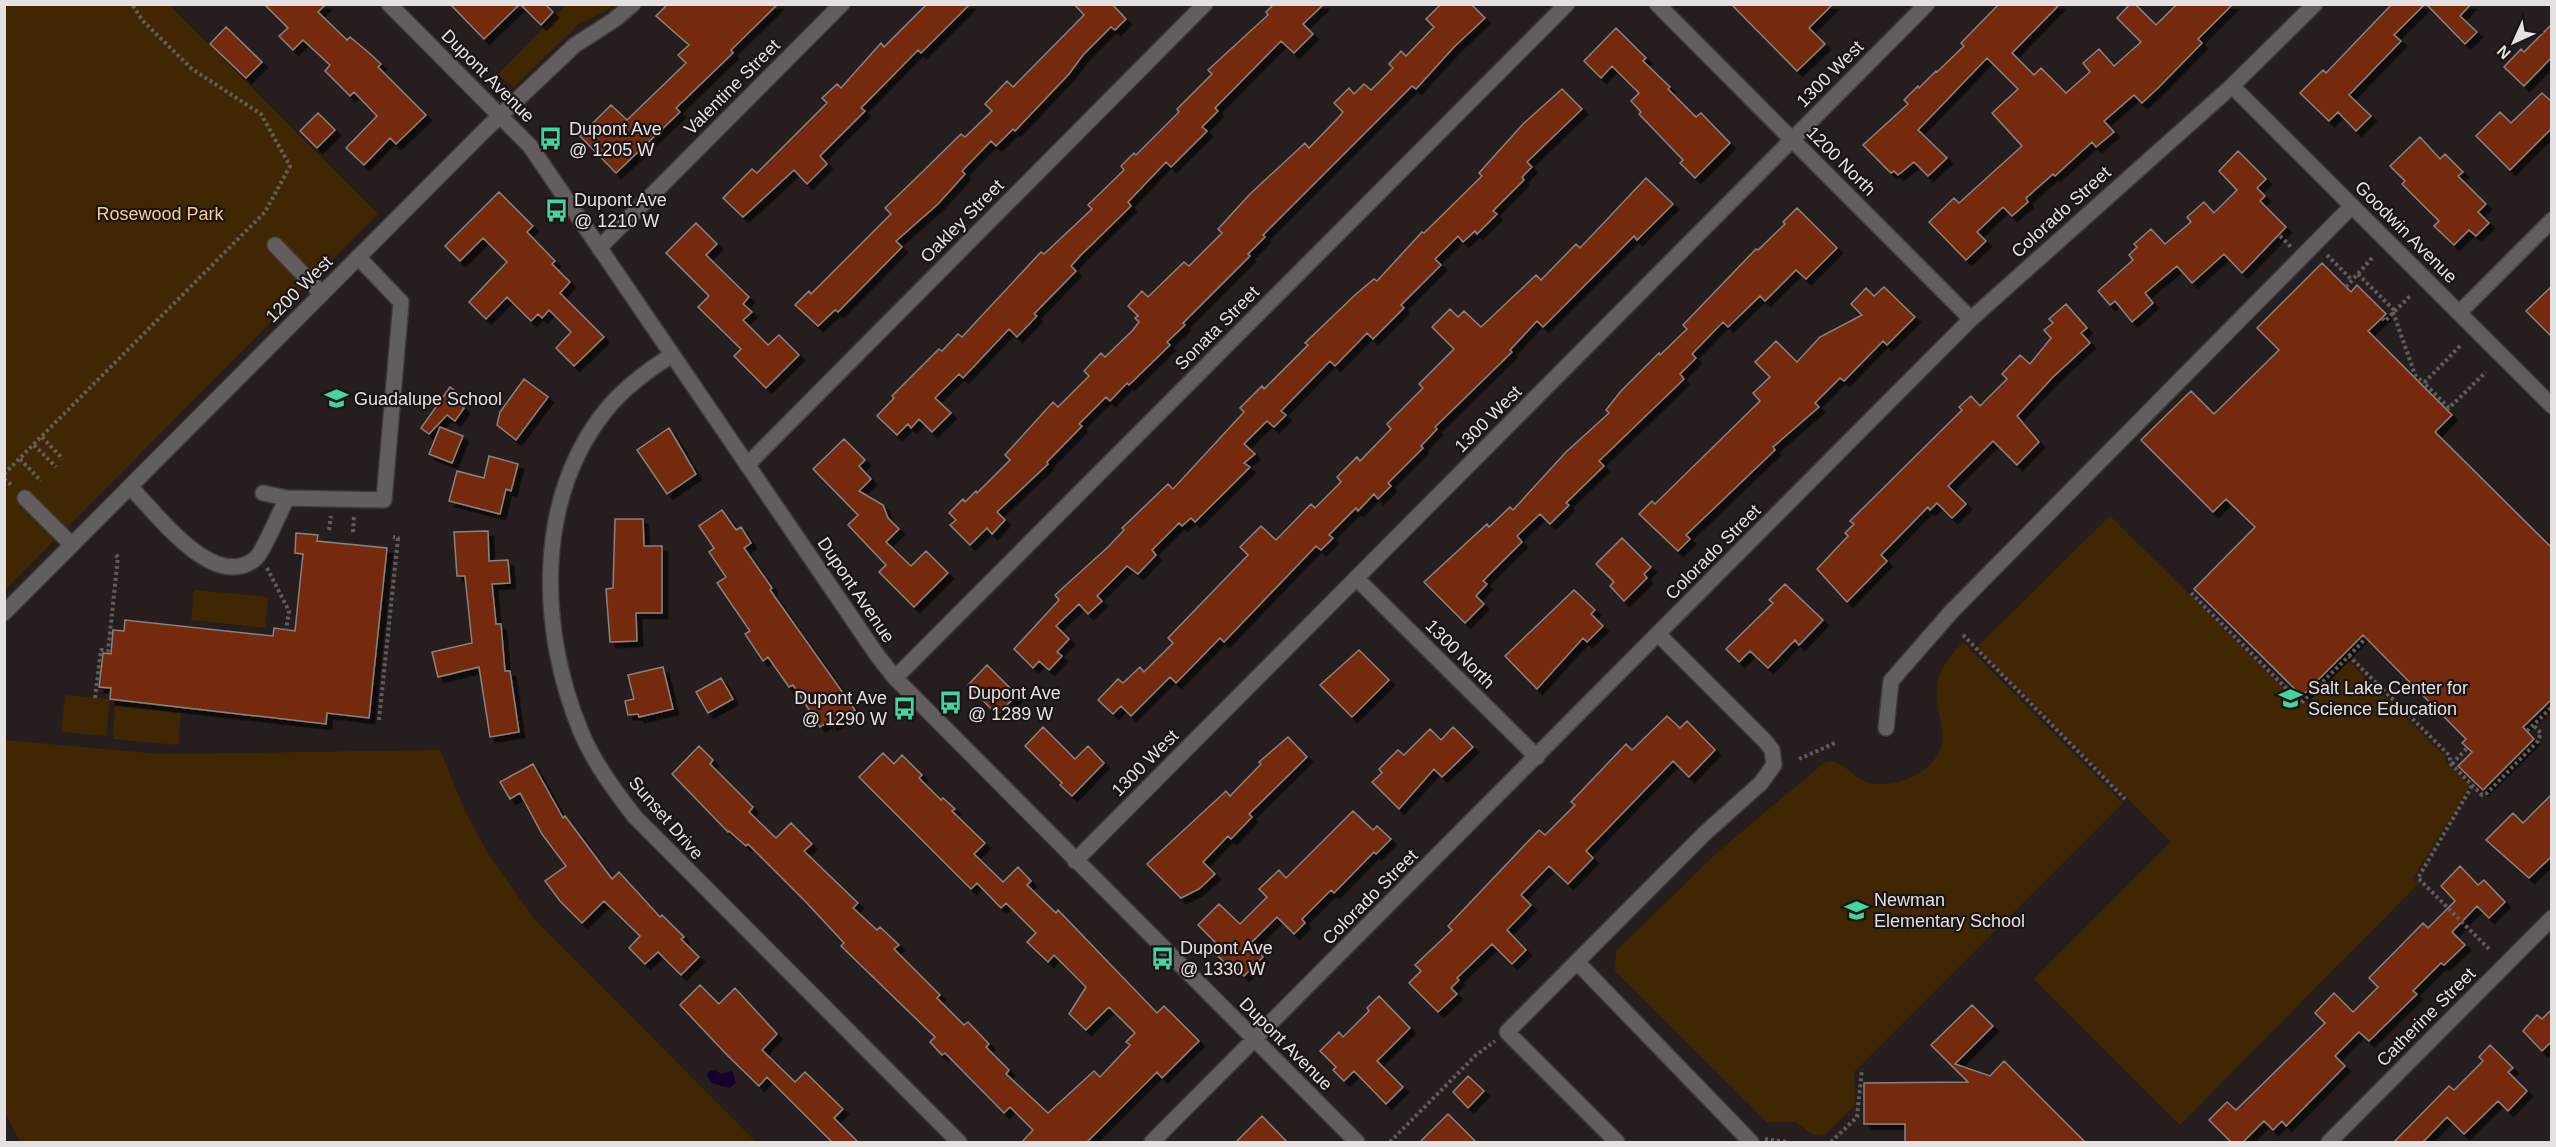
<svg xmlns="http://www.w3.org/2000/svg" width="2556" height="1147" viewBox="0 0 2556 1147" font-family="Helvetica,sans-serif">
  <style>
    .green { fill: #412701 }
    .water { fill: #19002c }
    .building { fill: #742a0c; stroke: #8a827f; stroke-width: 1.5; filter: url(#shadow) }
    .lines { fill: none; stroke-linecap: round; stroke-linejoin: round }
    .minor-casing { stroke: #403839; stroke-width: 18 }
    .path { stroke: #635c5d; stroke-width: 4; stroke-dasharray: 3 3; stroke-linecap: butt }
    .minor { stroke: #625e60; stroke-width: 15 }
    .labels { text-anchor: middle; dominant-baseline: central; stroke-width: 4.5; stroke-linejoin: round; paint-order: stroke }
    .street-label { font-size: 18px; fill: #e5e0e1; stroke: #1b1415 }
    .poi-label { font-size: 18px; fill: #e5e0e1; stroke: #1b1415; text-anchor: start }
    .park-label { font-size: 18px; fill: #f7cb96; stroke: #1b1415 }
  </style>
  <defs>
    <filter id="shadow"><feDropShadow dx="5.5" dy="5.5" stdDeviation="0" flood-color="#0009"/></filter>
  </defs>
  <rect width="100%" height="100%" fill="#251d1e"/>
  <path class="green" d="M4 5H169L378 214 5 590Z
    M566 5H616L578 25 513 88 498 74Z
    M2110 516 2298 702 2309 701 2346 664 2351 663 2445 756 2446 762 2470 786 2413 878 2418 884 2180 1125 2034 979 2171 842 1977 647Z
    M194 590 268 597 265 628 191 620Z
    M1963 642 2123 803 1854 1072 1855 1105 1824 1136 1813 1135 1796 1122H1767L1615 971 1616 951 1720 850 1824 763C1841 756 1851 777 1867 782 1898 792 1949 766 1942 730 1934 685 1931 677 1963 642Z
    M65 695 110 699 106 736 61 732Z
    M115 706 181 713 178 745 113 739Z
    M5 740 160 754 440 750 465 811 487 852 535 920 756 1142H20L4 1111Z"/>
  <path class="water" d="M715 1070 721 1074 732 1071 736 1083 730 1088 711 1083 707 1075 709 1071Z"/>
  <path class="building" d="M264 4H326L318 12 347 40 350 37 368 52 381 64 378 67 426 115 396 144 390 138 364 165 346 148 377 116 354 92 350 96 325 71 330 65 303 40 293 50 279 36 288 28Z
    M450 4H520L484 39Z
    M520 4H545L553 12 541 25Z
    M668 4H778L731 50 733 53 676 108 680 112 616 173 580 136 611 105 627 120 686 63 678 55 689 45 656 16Z
    M927 4H970L921 53 918 50 861 108 865 111 820 156 827 164 807 184 794 170 743 217 723 198 752 169 757 173 827 103 822 98 837 84 841 88 881 43 884 47Z
    M1074 4H1112L1126 19 1115 30 1111 27 1083 55 1069 74 1015 131 1013 129 996 146 991 141 962 171 965 174 938 204 896 241 902 247 838 312 835 310 818 326 795 305 809 291 811 294 891 214 885 208 914 180 961 134 965 137 992 111 985 104 1007 81 1013 87 1084 15Z
    M1274 4H1324L1303 24 1313 34 1294 53 1281 41 1215 108 1218 111 1202 127 1207 131 1171 167 1166 162 1128 202 1131 206 1080 256 1071 266 1076 271 1034 314 1037 316 1017 337 1009 329 963 378 959 374 935 398 951 413 932 432 919 419 911 428 908 424 897 435 877 416 894 398 892 396 939 349 942 351 958 334 962 337 1041 252 1044 254 1092 209 1088 205 1124 170 1121 166 1134 153 1136 155 1179 112 1177 109 1212 74 1208 70 1268 15 1266 12Z
    M1441 4H1471L1485 18 1454 47 1416 89 1412 86 1263 235 1265 237 1248 254 1250 256 1183 323 1185 325 1167 342 1170 345 1129 385 1127 383 1110 401 1106 397 1079 424 1082 426 1047 462 1048 464 997 512 1005 520 992 534 987 528 970 545 950 525 956 520 949 513 963 499 965 502 976 491 977 493 1010 460 1005 455 1053 402 1058 407 1089 376 1084 371 1101 353 1105 357 1132 331 1139 322 1135 318 1138 316 1128 306 1142 291 1148 297 1184 262 1189 266 1222 233 1218 229 1250 194 1305 143 1309 148 1338 118 1343 112 1334 103 1349 88 1354 94 1364 84 1371 90 1393 68 1389 64 1401 51 1406 56 1434 27 1426 19Z
    M1731 4H1833L1809 28 1825 44 1797 71Z
    M1999 4H2060L2012 53 2034 75 2041 68 2066 93 2090 72 2083 63 2099 49 2114 66 2141 42 2117 18 2130 4H2135L2156 25 2177 4H2233L2198 39 2202 43 2158 88 2142 103 2134 95 2104 121 2114 132 2096 147 2092 142 2055 176 2053 174 2026 198 2028 202 2012 216 2003 207 1977 232 1986 241 1966 260 1929 222 1954 198 1959 203 2022 146 1992 113 2018 89 1987 58 1918 130 1947 158 1928 176 1914 162 1898 175 1894 171 1891 173 1863 145 1908 104 1904 100 1918 86 1919 88 1936 71 1937 72 1964 46 1961 43Z
    M2392 4H2425L2394 35 2401 41 2349 95 2371 116 2356 131 2338 112 2329 121 2300 93 2323 70 2326 73Z
    M2426 4H2471L2460 16 2477 32 2465 44Z
    M2552 24V57L2524 86 2504 67 2521 49 2524 52Z
    M226 27 262 62 246 78 210 44Z
    M1616 28 1646 58 1643 61 1670 87 1668 89 1696 117 1701 113 1730 143 1695 178 1680 163 1683 160 1639 114 1641 112 1631 101 1639 93 1612 66 1601 78 1584 61Z
    M1562 89 1582 109 1527 162 1532 167 1522 177 1524 180 1493 211 1497 214 1477 234 1475 231 1463 242 1458 236 1435 259 1441 265 1401 305 1404 308 1373 339 1367 333 1335 366 1330 361 1281 411 1286 415 1274 427 1267 421 1244 444 1255 454 1244 463 1250 467 1195 522 1191 518 1182 526 1179 523 1152 550 1156 555 1138 574 1127 566 1097 596 1102 601 1088 614 1079 604 1056 626 1069 639 1057 652 1062 656 1049 670 1039 661 1033 668 1014 649 1059 600 1055 595 1108 547 1124 530 1122 528 1168 484 1173 489 1244 412 1240 408 1262 386 1264 389 1308 345 1305 343 1355 295 1374 279 1377 281 1422 232 1424 233 1482 176 1479 173 1523 124Z
    M2542 93 2552 102V128L2510 170 2476 136 2500 112 2511 123Z
    M318 113 335 130 317 148 300 131Z
    M2420 137 2440 159 2445 154 2463 172 2458 176 2486 204 2478 212 2489 223 2476 236 2469 230 2454 245 2434 226 2439 221 2402 184 2405 181 2390 166Z
    M2238 151 2266 179 2257 188 2265 196 2260 201 2286 227 2242 273 2224 254 2192 283 2177 266 2145 293 2153 303 2132 322 2115 301 2110 305 2098 291 2133 260 2129 255 2137 247 2134 244 2151 229 2165 244 2191 222 2187 217 2204 202 2214 213 2237 190 2219 171Z
    M1646 178 1673 204 1637 240 1634 236 1543 327 1537 321 1510 350 1512 352 1435 427 1437 429 1421 446 1423 448 1388 483 1391 486 1378 499 1374 494 1358 511 1356 508 1329 535 1333 538 1321 550 1316 546 1224 642 1220 638 1176 683 1170 677 1131 716 1121 706 1113 714 1098 700 1118 679 1123 683 1140 667 1144 672 1173 643 1168 638 1248 555 1240 547 1261 526 1276 540 1311 504 1315 508 1341 482 1337 477 1357 457 1360 461 1391 429 1387 424 1423 388 1419 384 1454 349 1432 327 1450 309 1458 317 1464 311 1481 327 1536 275 1541 280 1576 244 1580 248Z
    M499 192 533 226 527 232 555 261 552 264 570 282 560 293 604 337 574 366 556 348 571 332 549 310 542 318 538 314 531 321 507 297 486 319 469 302 507 262 483 238 460 261 445 246Z
    M1797 208 1837 248 1806 279 1796 270 1765 301 1760 296 1728 327 1723 322 1692 354 1696 358 1680 374 1684 379 1599 461 1604 466 1566 503 1569 505 1550 524 1540 514 1517 536 1522 542 1483 581 1487 584 1476 596 1484 604 1465 623 1424 582 1487 524 1489 527 1510 507 1513 510 1566 452 1609 413 1606 410 1621 391 1659 353 1660 355 1687 329 1683 325 1756 249 1758 250 1785 224 1783 222Z
    M696 223 717 244 706 255 749 297 743 304 752 312 743 320 768 345 779 335 799 355 766 388 734 356 741 349 698 307 709 296 666 253Z
    M2322 263 2351 292 2357 285 2386 314 2368 331 2452 415 2435 432 2552 548V699L2523 727 2534 739 2483 790 2458 766 2472 752 2462 743 2466 739 2363 635 2302 696 2194 589 2255 527 2226 499 2213 512 2141 440 2191 391 2214 414 2279 350 2257 328Z
    M2552 286V337L2526 311Z
    M1884 287 1915 317 1887 345 1883 341 1844 381 1840 378 1815 403 1819 407 1773 447 1775 450 1686 535 1690 539 1678 551 1639 514 1652 501 1655 504 1760 401 1753 393 1770 377 1755 362 1776 341 1797 362 1820 337 1862 315 1851 304 1866 288 1874 296Z
    M2066 304 2087 328 2081 333 2090 343 2053 377 2017 416 2039 442 2017 465 1993 441 1948 486 1966 504 1952 518 1937 503 1930 510 1928 507 1881 555 1887 561 1847 602 1817 569 1848 536 1845 533 1854 524 1850 521 1962 410 1959 407 1971 396 1980 406 2007 379 2002 374 2020 355 2030 364 2051 338 2044 330 2053 323 2049 319Z
    M524 379 548 397 516 440 497 425 500 412Z
    M450 387 464 397 459 403 464 408 455 421 447 415 429 434 421 428Z
    M440 427 463 436 452 463 429 454Z
    M669 428 696 474 667 494 637 450Z
    M844 439 865 460 859 466 871 479 859 491 883 505 888 518 899 529 886 542 911 566 926 551 948 573 914 607 879 572 886 565 848 525 858 515 813 469Z
    M489 456 518 464 511 491 506 489 500 514 449 501 457 471 484 478Z
    M722 510 736 530 741 527 751 543 744 548 772 588 770 590 855 710 832 725 829 721 820 727 793 685 789 687 768 657 763 661 745 634 750 631 717 583 726 577 709 552 714 548 699 526Z
    M615 519H643L644 546H662V613H636L637 641 610 642 606 589 613 588Z
    M488 531 489 561 508 560 510 583 492 584 496 624H501L505 671H510L519 732 490 737 479 667 438 677 432 652 472 643 465 576H457L454 532Z
    M296 533 318 535 317 541 387 548 369 718 327 713 326 724 110 699 111 688 99 687 103 653 111 654 113 630 124 631 125 620 273 636 274 628 295 631 303 554 295 553Z
    M1622 538 1651 567 1644 574 1647 578 1624 601 1610 586 1614 582 1596 564Z
    M1785 584 1823 620 1799 645 1795 640 1768 668 1750 651 1739 662 1726 649 1773 603 1769 600Z
    M1574 590 1595 610 1591 614 1603 626 1587 642 1583 638 1537 689 1505 656Z
    M1359 650 1389 680 1352 717 1320 685Z
    M987 665 1017 695 997 715 968 685Z
    M663 667 673 709 639 717 638 714 628 715 625 701 634 699 628 675Z
    M721 678 733 699 708 713 696 692Z
    M1667 716 1680 728 1687 721 1715 750 1689 777 1673 761 1586 851 1593 858 1568 884 1549 866 1521 895 1531 905 1507 930 1526 950 1512 964 1492 944 1457 978 1459 980 1451 988 1457 994 1438 1012 1409 983 1421 971 1415 965 1452 930 1448 926 1539 830 1545 835 1575 805 1571 802 1626 744 1632 750Z
    M1043 727 1075 759 1088 746 1104 763 1072 796 1060 785 1062 783 1025 746Z
    M1453 727 1473 747 1442 777 1434 769 1399 809 1372 782 1382 773 1379 769 1398 750 1404 755 1430 729 1441 740Z
    M1288 737 1307 757 1249 814 1252 817 1231 839 1228 836 1203 862 1215 874 1199 889 1181 898 1147 864 1226 791 1230 796 1261 764 1259 762Z
    M699 746 713 760 710 764 753 807 749 812 776 838 791 823 812 844 804 851 858 903 853 908 877 930 880 927 899 945 894 949 940 995 937 998 964 1025 968 1022 989 1044 986 1047 1009 1070 1006 1074 1048 1113 1094 1071 1100 1077 1130 1045 1126 1042 1135 1033 1109 1007 1086 1030 1069 1014 1086 987 1054 955 1048 962 1027 942 1036 933 1006 903 1001 908 977 883 971 889 859 777 883 753 894 764 902 755 922 775 919 778 941 800 943 798 955 809 952 811 985 843 974 854 1003 882 1018 867 1031 881 1027 885 1056 913 1058 910 1157 1013 1164 1006 1199 1041 1162 1078 1157 1072 1086 1143H1021L1033 1130 1010 1107 1004 1113 945 1053 942 1055 930 1042 935 1037 841 946 844 943 805 901 748 844 746 846 729 831 728 832 672 774Z
    M533 764 563 818 565 816 612 879 619 872 660 917 662 915 684 937 681 939 699 957 681 975 658 952 645 964 629 948 640 936 604 901 582 923 560 901 545 881 566 866 542 834 520 793 510 799 500 782Z
    M2552 794V856L2529 878 2486 840 2513 813 2523 823Z
    M1353 811 1373 830 1377 826 1391 839 1376 854 1374 852 1334 893 1331 890 1302 919 1305 923 1294 934 1277 917 1250 944 1263 957 1244 976 1235 966 1231 969 1218 956 1224 951 1198 925 1219 904 1240 924 1267 897 1259 889 1279 870 1286 878Z
    M2460 866 2478 885 2484 880 2505 902 2489 918 2477 906 2452 932 2465 945 2444 965 2441 963 2413 991 2417 994 2369 1041 2359 1032 2335 1056 2345 1066 2286 1126 2282 1121 2273 1130 2264 1121 2242 1143H2232L2209 1120 2227 1102 2236 1110 2325 1023 2315 1013 2334 993 2353 1012 2378 987 2369 978 2423 923 2428 928 2455 901 2441 886Z
    M700 985 719 1004 735 988 777 1034 762 1050 795 1082 805 1072 843 1109 834 1118 859 1143H833L767 1077 759 1086 728 1056 680 1005Z
    M1379 996 1410 1028 1377 1061 1403 1087 1386 1104 1354 1071 1344 1081 1333 1070 1336 1067 1320 1051 1339 1032 1343 1037 1369 1011 1367 1008Z
    M1972 1005 1993 1026 1955 1064 1990 1076 2004 1061 2086 1143H1905V1124H1864V1083L1968 1082 1931 1045Z
    M2552 1009V1041L2542 1051 2523 1031 2537 1015 2542 1019Z
    M2490 1045 2513 1068 2508 1072 2527 1091 2508 1111 2498 1101 2464 1134 2447 1117 2422 1143H2393L2449 1086 2454 1090 2483 1061 2479 1057Z
    M1468 1076 1484 1091 1468 1108 1453 1092Z
    M1448 1114 1477 1143H1419Z
    M1262 1116 1288 1143H1235Z"/>
  <g class="lines">
    <defs>
      <path id="minor" d="M389 4 530 146 877 655 895 678 1357 1142
        M1657 4 1971 319
        M2232 86 2552 406
        M275 245 322 294
        M599 248 842 4
        M2459 313 2552 220
        M672 355C648 370 624 388 606 410 534 500 539 631 581 732 594 763 615 791 635 817L959 1142
        M747 465 1205 4
        M130 487C157 513 213 592 255 559 263 553 281 509 287 498
        M263 493 287 498 384 500 401 302 358 257
        M25 498 72 545
        M1356 578 1537 757
        M4 613 485 130 575 45 614 20 633 4
        M895 678 1567 4
        M1886 728 1891 681 1952 611 2352 206
        M1075 861 1927 4
        M1577 962 1751 1142
        M1152 1142 1971 319 2232 86 2315 4
        M1617 1142 1507 1032 1704 834 1761 783 1774 765 1772 750 1765 741 1659 635
        M2329 1142 2552 918"/>
    </defs>
    <use href="#minor" class="minor-casing"/>
    <path class="path" d="M2280 236 2291 247
      M2327 255 2352 280
      M2358 274 2394 310
      M2346 287 2372 258
      M2393 312 2415 375 2424 383
      M2382 318 2385 321 2410 296
      M2460 346 2424 383 2449 408 2486 372
      M42 437 63 459
      M34 445 56 467
      M20 459 41 481
      M4 474 265 212 290 166 261 114 192 69 142 20 132 4
      M4 479 13 486
      M329 530 331 516
      M353 532 354 515
      M267 568 289 611 286 630
      M2191 593 2301 703 2349 656 2449 755 2451 764 2482 795 2487 793 2538 741 2541 733 2533 725
      M1963 635 2125 799
      M2349 656 2366 638
      M95 698 101 650 108 651 118 557 114 553
      M379 720 398 538 393 537
      M2527 731 2552 707
      M1799 759 1835 743
      M2452 764 2467 748
      M2472 786 2418 878 2490 950
      M1765 1139 1788 1142
      M1390 1142 1476 1055 1495 1041
      M1831 1142 1857 1117 1862 1069"/>
    <use href="#minor" class="minor"/>
  </g>
  <defs>
    <symbol id="bus-bare" viewBox="-9 -9 18 18"><path d="M-5-6H5V4H4V6H2V4H-2V6H-4V4H-5ZM-3.5-4V0h7V-4ZM-3.5 1.2v1.5H-2V1.2ZM2 1.2v1.5H3.5V1.2Z" fill="#44d4a0" stroke="#1b1415" stroke-width="2.5" paint-order="stroke"/></symbol>
    <symbol id="school-bare" viewBox="-9 -9 18 18"><path d="M0-5L7-2L0 1L-7-2ZM-4 1L0 2.5L4 1V4Q0 6-4 4Z" fill="#44d4a0" stroke="#1b1415" stroke-width="2.5" paint-order="stroke"/></symbol>
  </defs>
  <g fill-rule="evenodd">
    <use href="#bus-bare" x="534" y="122" width="33" height="33"/>
    <use href="#bus-bare" x="540" y="194" width="33" height="33"/>
    <use href="#school-bare" x="320" y="382" width="33" height="33"/>
    <use href="#school-bare" x="2274" y="682" width="33" height="33"/>
    <use href="#bus-bare" x="934" y="686" width="33" height="33"/>
    <use href="#bus-bare" x="888" y="692" width="33" height="33"/>
    <use href="#school-bare" x="1840" y="894" width="33" height="33"/>
    <use href="#bus-bare" x="1146" y="942" width="33" height="33"/>
  </g>
  <g class="labels">
    <g class="street-label">
      <text transform="translate(1830 74) rotate(-45)">1300 West</text>
      <text transform="translate(488 76) rotate(45)">Dupont Avenue</text>
      <text transform="translate(732 87) rotate(-45)">Valentine Street</text>
      <text transform="translate(1841 161) rotate(45)">1200 North</text>
      <text transform="translate(2061 212) rotate(-42)">Colorado Street</text>
      <text transform="translate(962 221) rotate(-45)">Oakley Street</text>
      <text transform="translate(2406 232) rotate(45)">Goodwin Avenue</text>
      <text transform="translate(299 289) rotate(-45)">1200 West</text>
      <text transform="translate(1217 328) rotate(-45)">Sonata Street</text>
      <text transform="translate(1488 419) rotate(-45)">1300 West</text>
      <text transform="translate(1713 552) rotate(-45)">Colorado Street</text>
      <text transform="translate(856 590) rotate(56)">Dupont Avenue</text>
      <text transform="translate(1460 654) rotate(45)">1300 North</text>
      <text transform="translate(1145 763) rotate(-45)">1300 West</text>
      <text transform="translate(666 818) rotate(49)">Sunset Drive</text>
      <text transform="translate(1370 897) rotate(-45)">Colorado Street</text>
      <text transform="translate(2426 1017) rotate(-45)">Catherine Street</text>
      <text transform="translate(1286 1044) rotate(45)">Dupont Avenue</text>
    </g>
    <g class="poi-label">
      <text x="569" y="129">Dupont Ave<tspan x="569" dy="21">@ 1205 W</tspan></text>
      <text x="574" y="200">Dupont Ave<tspan x="574" dy="21">@ 1210 W</tspan></text>
      <text x="354" y="399">Guadalupe School</text>
      <text x="2308" y="688">Salt Lake Center for<tspan x="2308" dy="21">Science Education</tspan></text>
      <text x="968" y="693">Dupont Ave<tspan x="968" dy="21">@ 1289 W</tspan></text>
      <text x="887" y="698" text-anchor="end">Dupont Ave<tspan x="887" dy="21">@ 1290 W</tspan></text>
      <text x="1874" y="900">Newman<tspan x="1874" dy="21">Elementary School</tspan></text>
      <text x="1180" y="948">Dupont Ave<tspan x="1180" dy="21">@ 1330 W</tspan></text>
    </g>
    <g class="park-label">
      <text x="160" y="214">Rosewood Park</text>
    </g>
  </g>
  <rect width="2556" height="1147" fill="none" stroke="#e5e0e1" stroke-width="12"/>
  <g transform="translate(2514 42) rotate(225)" stroke="#1b1415" stroke-width="4.5" paint-order="stroke">
  <path d="M0-4.5L10 22L0 15L-10 22Z" fill="#e5e0e1"/>
  <text y="-9" font-size="16" font-weight="bold" text-anchor="middle" fill="#e5e0e1">N</text>
  </g>
</svg>
